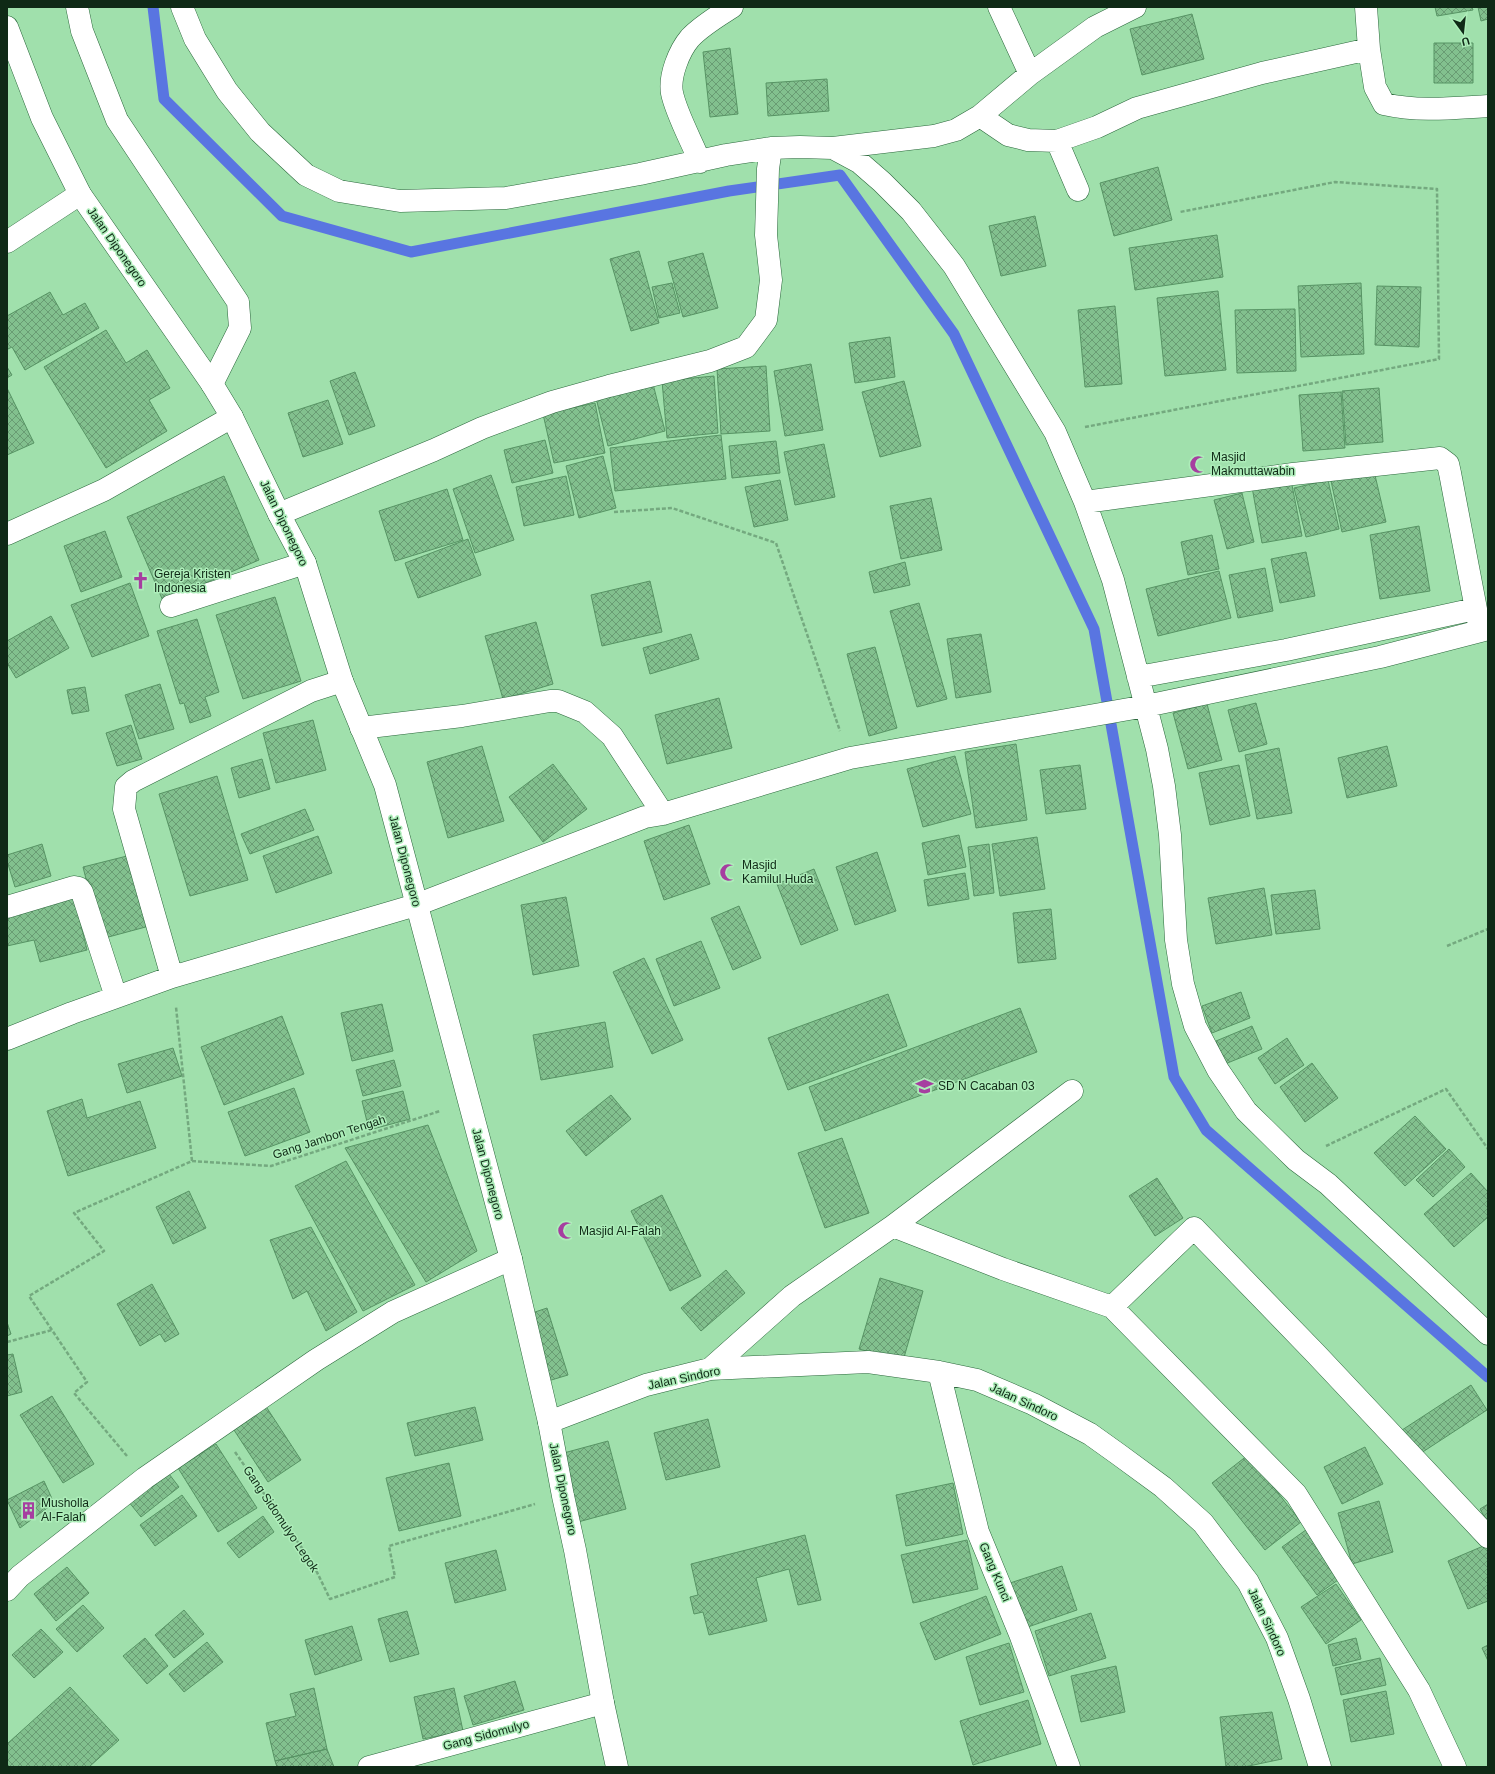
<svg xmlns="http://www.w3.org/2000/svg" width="1495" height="1774" viewBox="0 0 1495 1774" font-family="Arial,sans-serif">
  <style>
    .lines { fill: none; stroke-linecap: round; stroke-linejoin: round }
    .stream { stroke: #5975e1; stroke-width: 11 }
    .building { fill: url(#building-cross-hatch); stroke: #579464 }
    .minor-casing { stroke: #2b683c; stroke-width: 23 }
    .major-casing { stroke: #2b683c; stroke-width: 23 }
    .path { stroke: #74a97f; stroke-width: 2.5; stroke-dasharray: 4 2; stroke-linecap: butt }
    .minor { stroke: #fff; stroke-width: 22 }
    .major { stroke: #fff; stroke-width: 22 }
    .labels { text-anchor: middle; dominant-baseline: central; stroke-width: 3; stroke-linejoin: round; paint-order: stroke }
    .street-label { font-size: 12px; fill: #0f2916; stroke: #adedb9 }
    .poi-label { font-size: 12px; fill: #0f2916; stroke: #adedb9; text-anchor: start }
  </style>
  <defs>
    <pattern id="building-cross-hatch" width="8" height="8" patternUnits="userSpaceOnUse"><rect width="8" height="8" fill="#82c08e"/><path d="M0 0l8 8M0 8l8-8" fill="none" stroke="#699c73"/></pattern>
  </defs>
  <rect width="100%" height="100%" fill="#a0e0ac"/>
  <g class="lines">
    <path class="stream" d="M153 7 164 99 282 216 411 252 729 191 840 175 954 334 1094 629 1174 1077 1206 1130 1488 1377"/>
  </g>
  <path class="building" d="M1435 7H1472L1473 10 1437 16Z
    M1478 7H1488V19L1481 21Z
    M1192 14 1204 59 1142 75 1130 29Z
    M1434 43H1473V83H1434Z
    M730 48 738 114 710 117 703 52Z
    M827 79 829 111 768 116 766 83Z
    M1158 167 1172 220 1114 236 1100 183Z
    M1035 216 1046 266 1001 276 989 226Z
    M1217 235 1223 277 1135 290 1129 248Z
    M639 251 659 323 631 331 610 259Z
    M703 253 718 308 683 317 668 262Z
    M672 283 680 313 659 318 652 287Z
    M1361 283 1364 354 1301 357 1298 286Z
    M1377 286 1421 287 1419 347 1375 345Z
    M1218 291 1226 370 1165 376 1157 298Z
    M50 292 63 315 85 303 99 328 25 370 12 347 8 349 7 346V316Z
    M1115 306 1122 384 1085 387 1078 310Z
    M1295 309 1296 371 1237 373 1235 310Z
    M106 330 126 363 147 350 170 388 149 400 167 431 106 468 44 367Z
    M890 337 895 377 855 383 849 343Z
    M811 364 823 430 785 436 774 371Z
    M766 366 770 431 721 434 717 369Z
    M7 367 12 375 7 378Z
    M355 372 375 426 349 435 330 381Z
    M714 376 718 433 667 438 662 381Z
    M652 380 665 431 608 446 595 394Z
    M904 381 921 446 880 457 862 392Z
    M7 388 34 443 7 455Z
    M1379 388 1383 442 1346 445 1342 391Z
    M1341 392 1345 448 1303 451 1299 395Z
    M328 400 343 444 303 457 288 413Z
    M595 403 605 453 554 463 543 414Z
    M721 435 726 479 615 491 610 448Z
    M545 440 553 473 512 483 504 450Z
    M776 441 780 473 732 478 729 446Z
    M824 444 835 497 795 505 784 452Z
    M603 456 616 508 579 518 566 466Z
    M1374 471 1386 522 1342 532 1331 481Z
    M491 475 514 540 475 553 453 489Z
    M224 476 259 560 163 601 127 517Z
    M566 476 574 515 524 526 516 487Z
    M780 480 788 520 754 527 745 487Z
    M1291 480 1302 536 1262 543 1252 487Z
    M1328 480 1339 529 1306 537 1294 488Z
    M447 489 463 540 395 561 379 511Z
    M1242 493 1254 542 1227 549 1214 500Z
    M931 498 942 550 901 559 890 506Z
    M1419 526 1430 591 1380 599 1370 535Z
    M105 531 122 577 81 592 64 546Z
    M1212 535 1219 569 1188 575 1181 542Z
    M468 539 481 575 418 598 405 563Z
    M1306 552 1315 596 1280 603 1271 559Z
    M905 562 910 585 874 593 869 572Z
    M1265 568 1273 611 1238 618 1229 575Z
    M1219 571 1231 618 1158 636 1146 589Z
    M650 581 662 632 602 646 591 595Z
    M130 583 149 636 92 657 71 605Z
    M275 597 301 681 243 699 216 615Z
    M919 603 947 699 917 707 890 611Z
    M51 616 69 648 16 678 7 663V641Z
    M197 619 219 692 205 697 211 716 190 723 184 703 180 704 157 631Z
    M536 622 553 684 503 699 485 636Z
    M691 634 699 659 650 674 643 648Z
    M981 634 991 692 956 698 947 639Z
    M875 647 897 728 869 736 847 654Z
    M160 684 174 729 139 739 125 695Z
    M85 687 89 711 72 714 67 690Z
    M719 698 732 748 667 764 655 715Z
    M1256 703 1267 744 1239 752 1228 710Z
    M1207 704 1222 760 1188 769 1173 713Z
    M313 720 326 770 276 783 263 733Z
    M131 725 142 759 117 766 106 733Z
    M1016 744 1027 820 976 828 965 752Z
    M482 746 504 821 448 838 427 762Z
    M1387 746 1397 786 1347 798 1338 758Z
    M1279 748 1292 813 1257 819 1245 755Z
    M955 756 971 814 923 827 907 769Z
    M262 759 270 789 239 798 231 768Z
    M553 764 587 809 543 842 509 797Z
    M1080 765 1086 809 1046 814 1040 770Z
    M1239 765 1250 816 1210 825 1199 773Z
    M217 776 248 880 190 896 159 794Z
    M305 809 314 830 250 854 241 834Z
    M689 825 710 884 664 900 644 841Z
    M959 835 966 867 928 875 922 843Z
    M318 836 332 873 276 893 263 856Z
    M1037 837 1045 889 1000 896 992 844Z
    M42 844 51 876 15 887 7 861V855Z
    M989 844 994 893 974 896 968 847Z
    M877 852 896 911 855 925 836 867Z
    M135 854 153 925 101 939 83 867Z
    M814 869 838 930 801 945 777 884Z
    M965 873 969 899 928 906 924 880Z
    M1264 888 1272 935 1216 944 1208 898Z
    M1315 890 1320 929 1276 934 1271 895Z
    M73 892 87 950 40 962 34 940 7 946V909Z
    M566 897 579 966 533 975 521 905Z
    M739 906 761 958 733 970 711 918Z
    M1051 909 1056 959 1018 963 1013 913Z
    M701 941 720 988 674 1006 656 959Z
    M644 958 683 1040 652 1054 613 972Z
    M1241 992 1250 1018 1212 1033 1202 1006Z
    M888 994 907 1046 788 1090 768 1038Z
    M382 1004 393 1051 352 1061 341 1013Z
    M1020 1008 1037 1052 825 1131 809 1087Z
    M282 1016 304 1074 224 1105 201 1047Z
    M605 1022 613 1067 541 1080 533 1035Z
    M1252 1026 1262 1049 1225 1064 1216 1041Z
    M1287 1038 1304 1065 1275 1084 1258 1058Z
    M173 1048 182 1076 127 1093 118 1064Z
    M394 1060 401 1086 363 1096 356 1070Z
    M1312 1063 1338 1098 1305 1122 1280 1087Z
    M294 1088 310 1132 245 1156 228 1112Z
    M403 1091 410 1119 369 1130 362 1101Z
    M611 1095 631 1119 586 1156 566 1131Z
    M82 1099 87 1118 140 1101 156 1148 68 1176 47 1111Z
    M1415 1116 1446 1149 1405 1186 1374 1153Z
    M428 1125 477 1251 426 1282 345 1148Z
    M842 1138 869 1213 825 1228 798 1153Z
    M1449 1149 1465 1167 1433 1197 1416 1180Z
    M346 1161 415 1285 363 1311 295 1186Z
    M1471 1173 1488 1192V1217L1454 1247 1424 1214Z
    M1157 1178 1183 1218 1155 1236 1129 1196Z
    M189 1191 206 1228 173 1244 156 1207Z
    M662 1195 701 1276 670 1291 631 1211Z
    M311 1227 357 1312 326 1331 307 1291 293 1299 270 1240Z
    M726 1270 745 1293 701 1331 681 1308Z
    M880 1278 923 1291 903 1361 859 1349Z
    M152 1284 179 1334 165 1342 160 1334 140 1346 117 1304Z
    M547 1308 568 1375 548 1381 526 1315Z
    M7 1322 11 1334 7 1336Z
    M13 1354 22 1392 7 1396V1355Z
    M1471 1385 1487 1410 1415 1457 1399 1432Z
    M52 1396 94 1464 63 1483 20 1415Z
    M265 1405 301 1460 268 1482 232 1427Z
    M475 1407 483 1440 415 1456 407 1423Z
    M708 1419 720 1467 666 1480 654 1433Z
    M608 1441 626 1509 578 1522 560 1454Z
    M216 1444 257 1508 218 1532 178 1468Z
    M1365 1447 1383 1484 1342 1504 1324 1467Z
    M1248 1455 1301 1522 1265 1550 1212 1483Z
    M449 1463 461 1516 399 1531 386 1478Z
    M166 1470 179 1487 141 1517 128 1501Z
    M44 1481 54 1503 20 1528 7 1500Z
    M953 1483 963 1534 906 1546 896 1495Z
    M182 1495 197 1516 155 1546 140 1525Z
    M1379 1501 1393 1552 1352 1564 1338 1513Z
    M1488 1504V1523L1480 1509Z
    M263 1516 274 1532 239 1558 227 1543Z
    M1310 1527 1345 1575 1317 1595 1282 1547Z
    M805 1535 821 1600 798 1605 789 1569 756 1578 767 1621 709 1635 703 1612 694 1614 690 1597 698 1595 691 1564Z
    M967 1540 978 1589 913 1603 901 1555Z
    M1488 1544V1601L1468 1609 1448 1561Z
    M496 1550 506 1590 455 1603 445 1563Z
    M1062 1566 1077 1610 1025 1628 1010 1583Z
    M67 1567 89 1593 56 1621 34 1594Z
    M1336 1584 1361 1620 1326 1644 1301 1607Z
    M986 1596 1001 1634 935 1660 920 1623Z
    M83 1605 104 1628 77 1652 56 1629Z
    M184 1610 204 1634 174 1658 155 1635Z
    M407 1611 419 1654 390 1662 378 1619Z
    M1091 1613 1106 1658 1049 1676 1035 1631Z
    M352 1626 362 1660 315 1675 305 1640Z
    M41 1629 63 1652 34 1678 12 1655Z
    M145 1638 168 1666 147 1684 123 1656Z
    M1356 1638 1361 1659 1333 1666 1328 1645Z
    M207 1642 223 1662 184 1692 169 1674Z
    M1009 1643 1024 1692 980 1705 966 1657Z
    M1488 1645V1661L1482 1648Z
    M1380 1658 1386 1685 1341 1695 1335 1668Z
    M1116 1666 1125 1712 1081 1722 1071 1676Z
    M515 1681 524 1710 473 1725 464 1696Z
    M70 1687 119 1740 89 1767H10L7 1764V1744Z
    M314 1688 327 1749 275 1761 266 1723 296 1716 290 1694Z
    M454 1688 463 1731 423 1739 414 1697Z
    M1386 1691 1394 1734 1351 1742 1343 1700Z
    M1028 1700 1041 1744 973 1765 960 1721Z
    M1272 1712 1282 1759 1244 1767H1226L1220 1717Z
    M327 1749 334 1767H277L275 1761Z"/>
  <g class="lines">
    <defs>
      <path id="minor" d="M77 7 82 31 117 120 238 302 240 328 212 384
        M182 7 195 39 227 91 260 132 306 175 339 191 400 201 506 198 640 174 726 155 771 148 800 147 833 148 859 162 882 182 911 211 954 266 1055 432 1085 502 1113 580 1157 749 1164 786 1170 835 1176 940 1183 984 1195 1026 1218 1070 1246 1111 1296 1160 1328 1184 1488 1334
        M999 7 1030 74
        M1366 7 1369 49 1375 87 1384 104C1419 112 1453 108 1488 106
        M980 116 1008 135 1028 140 1057 141
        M833 148 934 136 956 130 980 116 1030 74 1095 27 1135 7
        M700 162C692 142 676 113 672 93 669 76 679 51 690 38 701 26 718 16 732 7
        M1078 190 1057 141 1097 127 1137 108 1262 73 1369 49
        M7 242 80 194
        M1085 502 1293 474 1440 458 1448 464 1450 473 1480 630
        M279 514 434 450 482 428 552 402 609 386 710 361 746 347 766 320 771 280 766 235 768 169 771 148
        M7 534 104 490 232 417
        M171 606 305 563
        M1138 677 1286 650 1475 609
        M361 728 462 716 550 701H558L585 712 612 736 663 814
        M7 907 74 887 79 888 82 892 116 997
        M172 977 124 809 126 787 133 781 311 691 342 681
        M7 1039 72 1013 172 977 416 905 645 817 663 814 850 758 1146 706 1380 657 1488 629
        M893 1226 1003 1269 1112 1307
        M710 1369 792 1296 893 1226 1072 1091
        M939 1372 978 1532 1020 1634 1069 1767
        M549 1422 646 1385 710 1369 868 1362 939 1372 977 1380 1033 1404 1090 1434 1118 1454 1163 1487 1203 1523 1248 1582 1277 1638 1299 1699 1320 1767
        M7 1590 20 1576 145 1478 316 1360 393 1312 511 1259
        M369 1767 603 1703
        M1455 1767 1419 1690 1296 1494 1112 1307 1194 1228 1316 1354 1488 1537"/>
      <path id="major" d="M7 27 42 118 80 194 212 384 232 417 279 514 305 563 342 681 385 785 511 1259 549 1422 563 1496 575 1550 603 1703 617 1767"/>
    </defs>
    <use href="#minor" class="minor-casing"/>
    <use href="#major" class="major-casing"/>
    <path class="path" d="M1085 427 1439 359 1437 189 1335 182 1180 212
      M614 512 672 508 776 543 840 731
      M1447 946 1488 929
      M1326 1146 1446 1089 1488 1149
      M192 1161 271 1166 440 1111
      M7 1342 52 1330
      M235 1452 313 1564 330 1599 395 1577 389 1546 535 1504
      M127 1456 74 1393 87 1382 29 1296 104 1251 74 1213 192 1161 176 1007"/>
    <use href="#minor" class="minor"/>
    <use href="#major" class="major"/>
  </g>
  <defs>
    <symbol id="mosque-bare" viewBox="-9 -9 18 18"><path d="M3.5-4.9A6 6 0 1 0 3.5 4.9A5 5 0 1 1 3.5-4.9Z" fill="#a63ea0" stroke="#adedb9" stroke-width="2.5" paint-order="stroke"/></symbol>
    <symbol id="church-bare" viewBox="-9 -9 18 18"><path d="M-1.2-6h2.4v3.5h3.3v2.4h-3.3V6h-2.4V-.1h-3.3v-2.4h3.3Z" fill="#a63ea0" stroke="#adedb9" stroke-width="2.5" paint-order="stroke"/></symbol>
    <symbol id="school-bare" viewBox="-9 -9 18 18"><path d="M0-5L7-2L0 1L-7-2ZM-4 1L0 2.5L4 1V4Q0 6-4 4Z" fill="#a63ea0" stroke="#adedb9" stroke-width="2.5" paint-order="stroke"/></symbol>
    <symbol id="building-bare" viewBox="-9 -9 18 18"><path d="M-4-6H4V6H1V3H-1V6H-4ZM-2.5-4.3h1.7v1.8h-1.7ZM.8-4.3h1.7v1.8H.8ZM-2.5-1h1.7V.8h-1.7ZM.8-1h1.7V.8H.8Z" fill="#a63ea0" stroke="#adedb9" stroke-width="2.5" paint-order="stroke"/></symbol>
  </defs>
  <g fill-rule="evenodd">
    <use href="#mosque-bare" x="1186" y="452" width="25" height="25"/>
    <use href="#church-bare" x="128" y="568" width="25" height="25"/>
    <use href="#mosque-bare" x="716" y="860" width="25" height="25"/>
    <use href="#school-bare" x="912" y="1074" width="25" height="25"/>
    <use href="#mosque-bare" x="554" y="1218" width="25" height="25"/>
    <use href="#building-bare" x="16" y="1498" width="25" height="25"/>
  </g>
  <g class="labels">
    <g class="street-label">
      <text transform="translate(117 247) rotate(55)">Jalan Diponegoro</text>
      <text transform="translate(284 523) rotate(64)">Jalan Diponegoro</text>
      <text transform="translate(405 861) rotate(75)">Jalan Diponegoro</text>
      <text transform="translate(329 1137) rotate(-18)">Gang Jambon Tengah</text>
      <text transform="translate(488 1174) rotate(75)">Jalan Diponegoro</text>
      <text transform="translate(684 1378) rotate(-12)">Jalan Sindoro</text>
      <text transform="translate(1024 1402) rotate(25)">Jalan Sindoro</text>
      <text transform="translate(563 1489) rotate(78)">Jalan Diponegoro</text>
      <text transform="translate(281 1519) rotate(56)">Gang Sidomulyo Legok</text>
      <text transform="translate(995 1572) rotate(67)">Gang Kunci</text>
      <text transform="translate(1267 1622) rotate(65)">Jalan Sindoro</text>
      <text transform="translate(486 1735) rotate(-15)">Gang Sidomulyo</text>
    </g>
    <g class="poi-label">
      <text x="1211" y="457">Masjid<tspan x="1211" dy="14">Makmuttawabin</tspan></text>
      <text x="154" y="574">Gereja Kristen<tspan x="154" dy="14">Indonesia</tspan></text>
      <text x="742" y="865">Masjid<tspan x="742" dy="14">Kamilul Huda</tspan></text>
      <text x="938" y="1086">SD N Cacaban 03</text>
      <text x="579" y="1231">Masjid Al-Falah</text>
      <text x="41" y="1503">Musholla<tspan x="41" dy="14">Al-Falah</tspan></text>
    </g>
  </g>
  <rect width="1495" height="1774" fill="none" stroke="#0f2916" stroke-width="16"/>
  <g transform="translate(1463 32) rotate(165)" stroke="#adedb9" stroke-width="3" paint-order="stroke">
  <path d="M0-3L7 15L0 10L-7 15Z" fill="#0f2916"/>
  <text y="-6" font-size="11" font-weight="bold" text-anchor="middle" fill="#0f2916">U</text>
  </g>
</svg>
